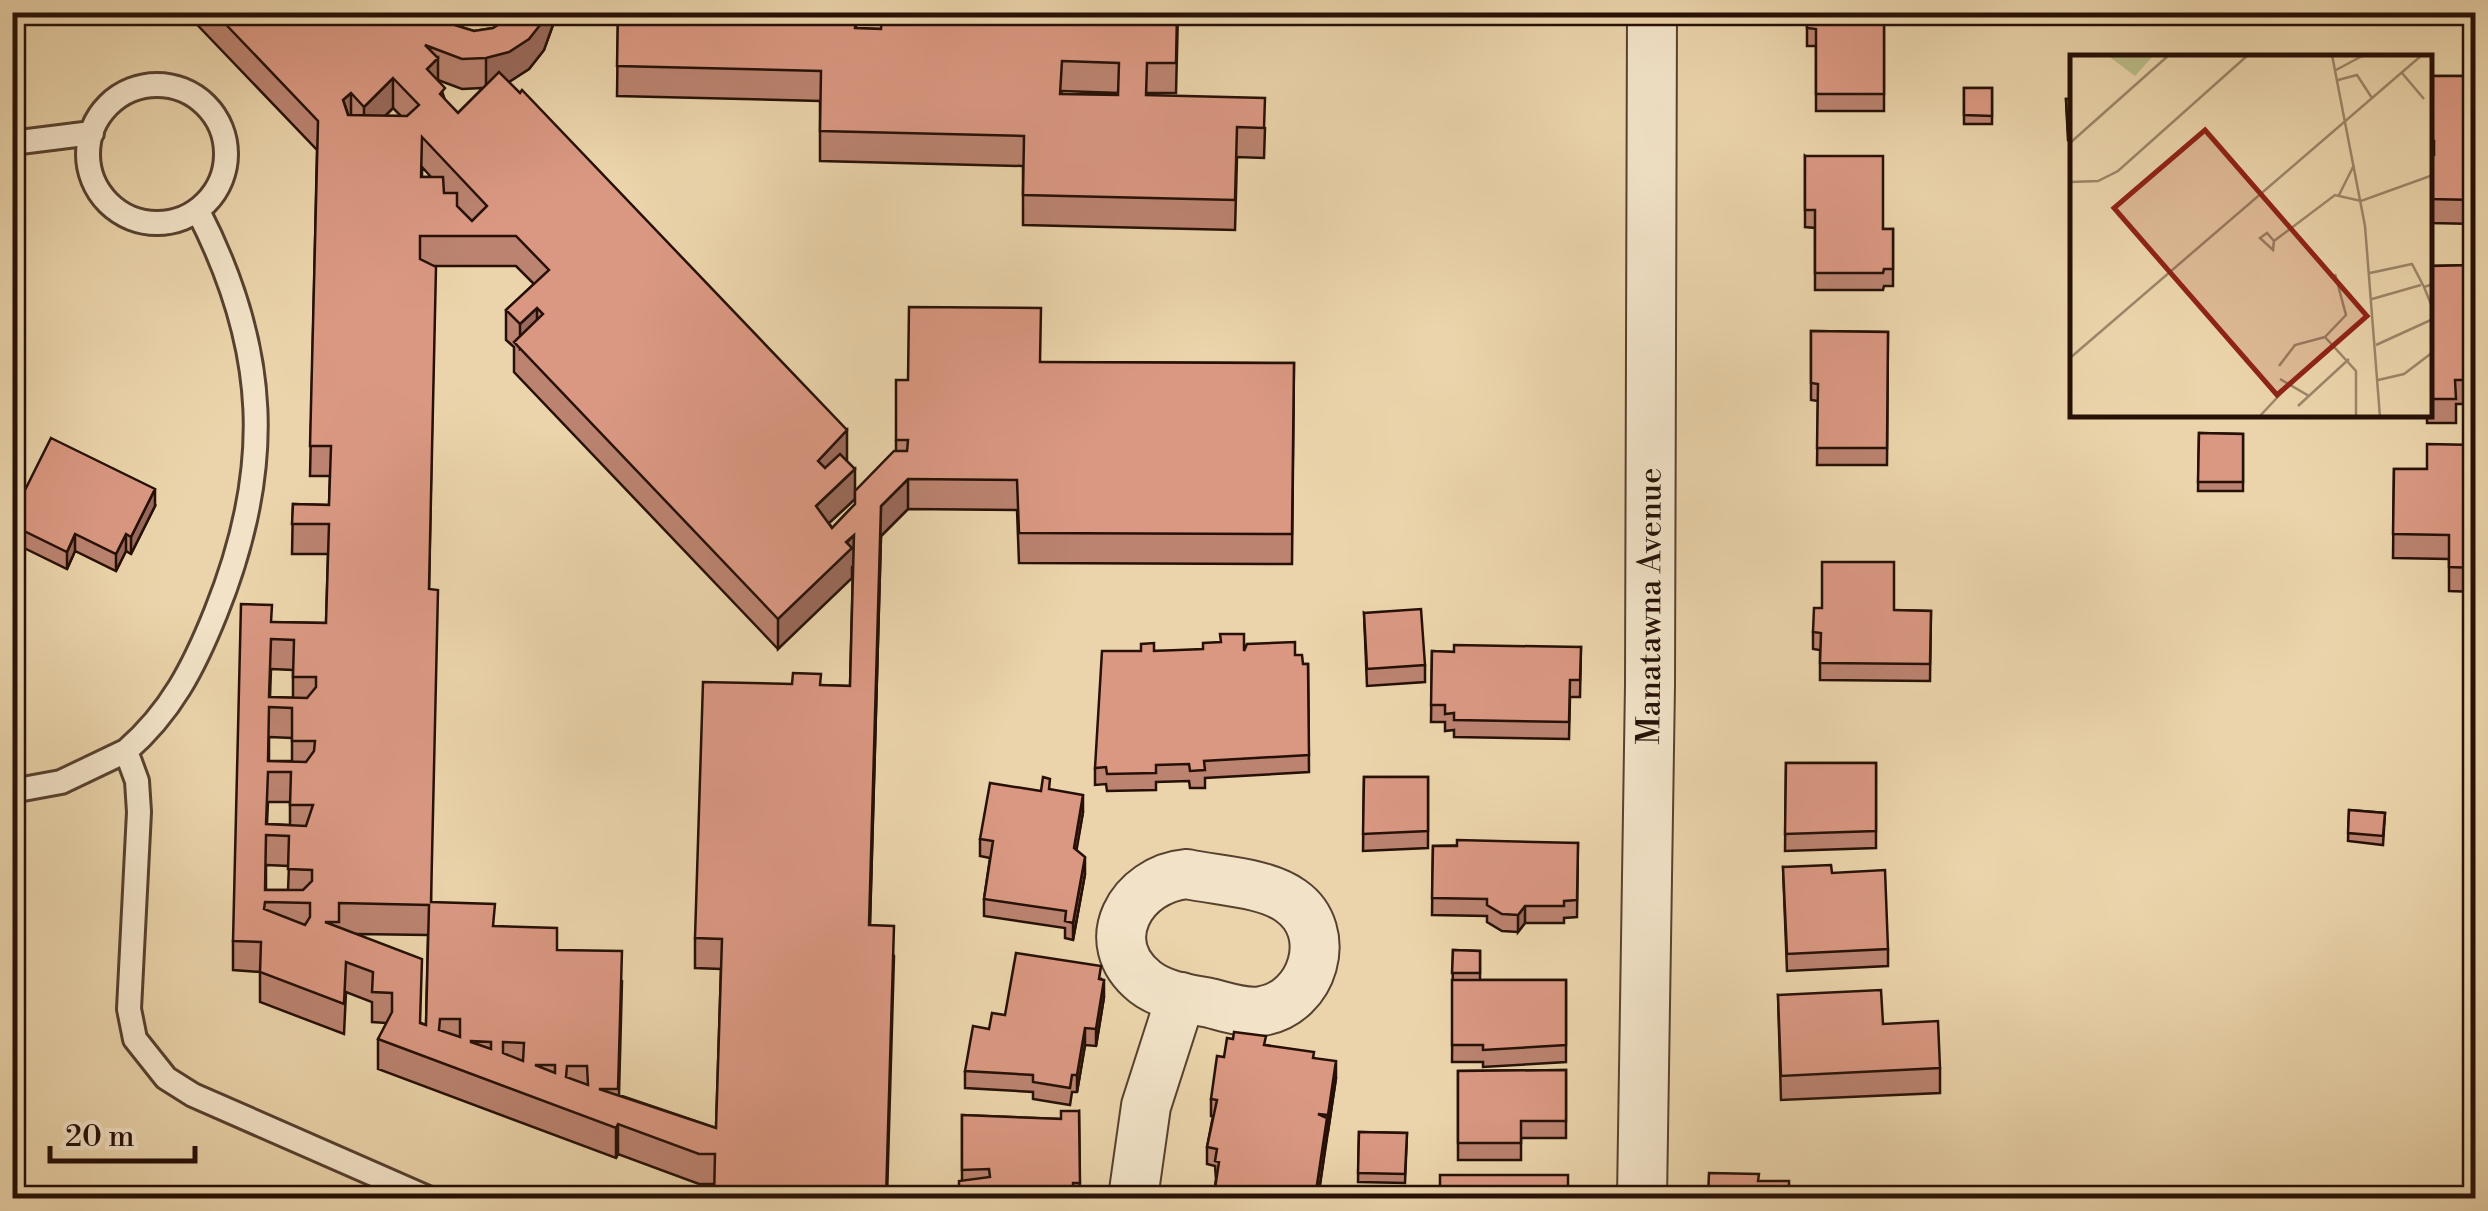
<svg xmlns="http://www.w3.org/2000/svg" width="2488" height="1211" viewBox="0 0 2488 1211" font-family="'Libre Bodoni',serif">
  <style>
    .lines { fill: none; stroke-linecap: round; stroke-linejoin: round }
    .service-casing { stroke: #574130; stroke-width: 28 }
    .minor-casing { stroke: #574130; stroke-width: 52 }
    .service { stroke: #f2e3c8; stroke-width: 22 }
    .minor { stroke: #f2e3c8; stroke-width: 48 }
    .wall { fill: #bb8370; stroke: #261007; stroke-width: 2.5; fill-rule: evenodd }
    .shaded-wall { fill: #996a5b; stroke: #261007; stroke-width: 2.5 }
    .building { fill: #da9882; stroke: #261007; stroke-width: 2.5; fill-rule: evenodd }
    .labels { text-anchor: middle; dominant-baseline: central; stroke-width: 8; stroke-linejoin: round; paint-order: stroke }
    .street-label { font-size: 32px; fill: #261007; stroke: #f2e3c8 }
    .inset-road { fill: none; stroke: #9c8669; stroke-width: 2.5 }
    .view { fill: #8f2418; fill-opacity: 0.15; stroke: #8f2418; stroke-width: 5 }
    .inset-edge { fill: none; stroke: #261007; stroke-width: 5 }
  </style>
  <rect width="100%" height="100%" fill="#ebd4ab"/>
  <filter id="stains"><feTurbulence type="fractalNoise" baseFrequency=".002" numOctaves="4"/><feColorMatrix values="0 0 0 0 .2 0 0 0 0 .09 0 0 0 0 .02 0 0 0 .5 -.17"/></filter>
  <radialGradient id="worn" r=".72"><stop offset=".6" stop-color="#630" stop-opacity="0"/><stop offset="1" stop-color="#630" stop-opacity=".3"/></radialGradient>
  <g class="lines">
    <defs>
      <path id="service" d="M88 154a69 69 0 1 1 138 0a69 69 0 1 1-138 0Z
        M12 143 92 133
        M126 751C171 712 194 667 216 612 274 468 269 349 198 211
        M12 791 61 782 126 751 137 781 139 812 129 1009 135 1039 166 1078 193 1095 428 1198"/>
      <g id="minor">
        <path d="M1187 874C1218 881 1265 882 1291 901 1335 932 1313 1003 1262 1011 1246 1014 1226 1007 1210 1003 1188 999 1163 996 1145 982 1095 942 1131 879 1187 874Z"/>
        <path d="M1133 1198 1146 1106 1181 997"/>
        <path id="s1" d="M1642 1198 1650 685 1652 12"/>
      </g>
    </defs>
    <use href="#service" class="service-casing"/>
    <use href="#minor" class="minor-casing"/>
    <use href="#service" class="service"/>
    <use href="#minor" class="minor"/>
  </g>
  <path class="wall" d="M185 12H433L438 20 474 31 493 28 504 21H499V12H857L856 28 881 29 1178 12 1176 93H1147V95L1265 128 1264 158 1237 157 1235 230 1023 225V166L820 161V101L617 96 618 23 554 22 544 50 529 69 508 82 846 460 855 499 829 523 832 528 855 504 896 451V440L908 380 1040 362 1294 363 1292 564 1019 563 1017 510 908 509 881 536 870 925 894 956 887 1198H714V1184H699L618 1154 616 1158 378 1069V1039L387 1023 372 1022V1002L346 992 344 1034 260 1002V972L233 970V941L272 622 326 623 328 554H292L293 504 329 505 330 476H310L317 150ZM438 80 462 89 483 88 458 113 445 100ZM1062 91 1118 93V95L1061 94ZM393 108 401 116H385ZM422 167 431 177H422ZM435 266H516L534 284 506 310V340L514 347V372L778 649 853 566 850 686 821 685 695 938V968L721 969 716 1128 619 1095 622 981 557 950 431 902 429 589ZM271 669 293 670V698L270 697ZM269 737 292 738V761H269ZM268 802H290V825L267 824ZM266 865 289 866 288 890H266ZM356 934 428 935 426 1025 421 1023Z
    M1807 12H1884V111H1816V46H1807Z
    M2457 12H2476V23H2457Z
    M2430 76H2476V224L2430 223Z
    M1964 88H1992V124H1964Z
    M2066 99H2073V140H2068Z
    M1805 156 1883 229H1893V286H1884L1883 290H1815V228L1805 227Z
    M2476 265V404H2456V423H2427V415H2430V266Z
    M1811 331 1888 332 1887 465H1817L1818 401 1811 400Z
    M2199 433 2243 434V491H2198Z
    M2476 445V592L2449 591V559L2393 558 2394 469H2427Z
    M155 506 131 554 126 551 116 571 75 551 67 569 12 542V516Z
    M1894 610 1931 611 1930 681 1820 680V650L1813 649V632Z
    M1364 613 1425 665V682L1367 686Z
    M1581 647 1580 697H1570L1569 739 1454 737V730L1445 731V722H1431L1432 651 1454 652Z
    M1154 651H1244L1295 655 1303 664H1308L1309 772 1205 778V788H1190L1189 781 1156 782V790L1107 791 1106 784 1095 785V768Z
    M1786 763H1876V848L1785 851Z
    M1364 777H1428V848L1363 851Z
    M1050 789 1083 812 1076 850 1085 874 1073 940 1065 938V928L984 916V899L990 858 980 856V839L1041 791Z
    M2349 810 2385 813 2383 845 2348 841Z
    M1578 843 1577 917 1564 918V923H1525L1518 932 1502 931 1487 922V916L1432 915 1433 846Z
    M1783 867 1832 873 1888 949V966L1787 971Z
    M1453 950 1480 951V980H1566V1062L1483 1067V1062H1452Z
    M1101 979 1104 997 1096 1046 1085 1045 1077 1092H1072L1070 1105 1033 1099V1092L965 1088V1071L989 1029 1005 1015Z
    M1778 995 1883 1024 1940 1068V1093L1781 1100Z
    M1266 1045 1314 1058 1336 1078 1318 1198H1205L1214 1195 1216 1179 1215 1166 1207 1164V1147L1213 1116H1211V1099L1224 1057Z
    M1566 1070V1138H1521V1160H1458V1071Z
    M1079 1111 1080 1198H959L962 1180V1115L1061 1119Z
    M1359 1132 1407 1133 1405 1183 1358 1182Z"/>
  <path class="shaded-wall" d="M546 12H554V22L544 50 529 69 509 82 486 88V58Z
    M438 58V88L427 69Z
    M393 78V108L364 137V107Z
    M351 93V123L343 100Z
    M537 308V338L520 349V324Z
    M847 430V460L818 491V461Z
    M855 469V499L816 535V506Z
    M908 479V509L881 536 869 955 881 506Z
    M155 489V506L131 554V537Z
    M75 534V551L67 569V552Z
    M126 534V551L116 571V554Z
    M854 535V565L852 567V578L778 649V619Z
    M1083 795V812L1074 865V848Z
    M1085 857V874L1073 940V923Z
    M1525 906V923L1518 932V915Z
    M1104 980V997L1096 1046V1029Z
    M1085 1028V1045L1077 1092V1075Z
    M1336 1061V1078L1328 1132V1115Z
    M1327 1118V1135L1318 1198H1315Z
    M618 1124V1154L616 1158V1128Z"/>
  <path class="building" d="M214 12H395L400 19 399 12H433L438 20 474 31 493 28 509 18 512 12H546L544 20 529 39 509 52 486 58 462 59 425 45 438 58 427 69 445 88 440 94 458 113 499 72 520 93 522 90 847 430 818 461 825 468 840 454 855 469 816 506 832 528 855 504V491L894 451H907L908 440H896V380H908L909 307 1041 308 1040 362 1294 363 1292 534 1019 533 1017 480 908 479 881 506 869 925 894 926 886 1198H714L715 1154H699L618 1124 616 1128 378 1039 392 1012V993L372 992 373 972 346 962 344 1004 260 972 261 942 233 941 241 604 272 605 271 622 326 623 329 524H292L293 504 329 505 331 446H310L318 121ZM393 78 419 105 407 116 348 115 343 100 351 93 364 107ZM422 137 487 206 472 221 457 206V193H444L443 177H421ZM420 236H516L549 270 506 310 520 324 537 308 543 314 514 342 778 619 852 548 846 542 854 535 850 686 820 685 821 674 793 673 792 684 703 682 695 938 722 939 716 1128 599 1089H618L622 951 557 950V928L493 926 495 904 431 902 438 590 429 589 436 267 420 259ZM271 639 294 640 293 677H316V687L307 698 269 697ZM269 707 292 708V741H315L314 751 306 762 268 761ZM268 772H291L290 805H313L306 826 266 824ZM266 835 289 836 288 869 312 870V881L303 890H265ZM265 902 310 903V917L305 925 264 909ZM339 903 429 905 426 1025 420 1023 422 959 325 922H339ZM440 1019H460V1037L439 1030ZM471 1041 491 1042V1049L471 1042ZM503 1042 524 1043 523 1061 503 1053ZM535 1065H555V1073ZM567 1066H587L588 1085 566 1077Z
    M618 12H856L855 28 881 29 882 12H1177L1176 63H1147L1146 95 1265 98 1264 128 1237 127 1235 200 1023 195 1024 136 820 131 821 71 617 66ZM1062 61 1119 63 1118 95 1060 94Z
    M1807 12H1884V94H1816V29L1807 28Z
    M2430 76H2476V200L2430 199V155H2434V141H2430Z
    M1964 88H1992V116L1964 115Z
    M2066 99H2073V131L2068 132Z
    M1805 156H1883V229H1893V269H1884L1883 273H1815V210H1805Z
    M2476 265V380H2455L2456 399H2430V266Z
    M1811 331 1888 332 1887 448H1817L1818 384 1811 383Z
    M2199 433 2243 434V482H2198Z
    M51 438 155 489 131 537 126 534 116 554 75 534 67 552 12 525V516Z
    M2427 444 2476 445V568L2449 567V535L2393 534 2394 469H2427Z
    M1822 562H1894V610L1931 611 1930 664 1820 663 1821 633 1813 632 1814 608H1822Z
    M1421 609 1425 665 1367 669 1364 613Z
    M1220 634H1244V651L1247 644 1295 642V655H1302L1303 664H1308L1309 755 1204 761 1205 770 1190 771 1189 764 1156 765V773L1107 774 1106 767 1095 768 1102 651H1141V644L1154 643V651L1203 649V643L1221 642Z
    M1454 645 1581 647 1580 680H1570L1569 722 1454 720V713L1445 714V705H1431L1432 651 1454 652Z
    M1786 763H1876V831L1785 834Z
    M1043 777 1050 779 1049 789 1083 795 1074 848 1085 857 1073 923 1065 921 1066 911 984 899 993 841 980 839 990 783 1041 791Z
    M1364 777H1428V831L1363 834Z
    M2349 810 2385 813 2383 836 2348 833Z
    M1457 840 1578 843 1577 900 1564 901V906H1525L1518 915 1502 914 1487 905V899L1432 898 1433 846H1457Z
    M1831 865 1832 873 1885 870 1888 949 1787 954 1783 867Z
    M1453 950 1480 951V973H1452Z
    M1016 953 1101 966 1099 979 1104 980 1096 1029 1085 1028 1077 1075H1072L1070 1088 1033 1082V1075L965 1071 973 1026 989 1029 992 1013 1005 1015Z
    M1452 980H1566V1045L1483 1050V1045H1452Z
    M1881 990 1883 1024 1938 1021 1940 1068 1781 1076 1778 995Z
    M1234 1032 1266 1036 1264 1045 1314 1052 1313 1058 1336 1061 1328 1115 1318 1114 1327 1118 1315 1198H1205L1206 1194 1214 1195 1219 1162 1215 1161 1217 1149 1207 1147 1217 1100 1211 1099 1217 1056 1224 1057 1227 1038 1233 1039Z
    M1566 1070V1121H1521V1143H1458V1071Z
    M1061 1111H1079L1080 1183H1073V1198H959V1181L990 1177 989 1169 962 1170V1115L1061 1119Z
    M1359 1132 1407 1133 1405 1174 1358 1173Z
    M1709 1173 1759 1174 1758 1181H1789V1198H1708Z
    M1440 1175H1568V1198H1440Z"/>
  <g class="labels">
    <g class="street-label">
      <text stroke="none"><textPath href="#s1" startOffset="592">Manatawna Avenue</textPath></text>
    </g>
  </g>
  <g transform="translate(2070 55)">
    <rect width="362" height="362" fill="#ebd4ab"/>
    <path d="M37 0H84L65 21Z" fill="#babc87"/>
    <path class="inset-road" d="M262 0 295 171 310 362M266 15 294 0M332 18 354 44M268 25 287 20 302 43M0 88 99 0M0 127 28 126 48 116 178 0M269 140 284 110M204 186 197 178 190 183 203 195 204 186 265 140 291 146 363 120M300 218 342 209 354 232M265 219 276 260 255 282 286 316V362M363 229 354 232 363 254M302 244 351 230M306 290 363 264M0 303 352 0M209 311 225 290 255 282M210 324 239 341M308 325 334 319 363 297M228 351 279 304M189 362 218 331"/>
    <path class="view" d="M135 75 297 261 207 340 44 153Z"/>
    <rect width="362" height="362" class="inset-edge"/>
  </g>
  <rect width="2488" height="1211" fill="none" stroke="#ebd4ab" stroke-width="50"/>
  <rect x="15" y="15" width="2458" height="1181" fill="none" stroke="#261007" stroke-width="5"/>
  <rect x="25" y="25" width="2438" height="1161" fill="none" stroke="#261007" stroke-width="2.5"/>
  <path d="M50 1146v15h145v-15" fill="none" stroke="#261007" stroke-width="5"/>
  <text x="65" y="1146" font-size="30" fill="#261007" stroke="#f2e3c8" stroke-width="8" paint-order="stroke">20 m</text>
  <rect width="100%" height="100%" filter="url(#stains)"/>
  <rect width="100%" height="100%" fill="url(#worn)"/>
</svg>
